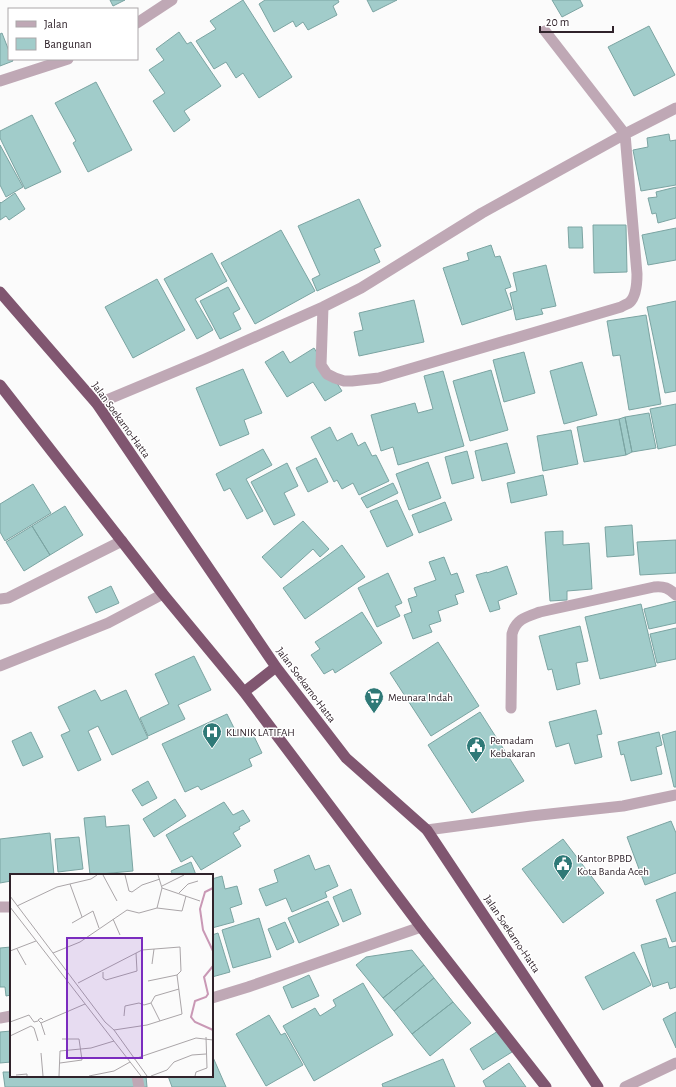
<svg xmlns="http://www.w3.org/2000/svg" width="676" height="1087" viewBox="0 0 676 1087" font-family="'Alegreya Sans',sans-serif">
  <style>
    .building { fill: #a1ccca; stroke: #7ba4a2 }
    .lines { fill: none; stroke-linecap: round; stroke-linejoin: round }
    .service { stroke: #bfa8b5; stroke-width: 11 }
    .minor { stroke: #bfa8b5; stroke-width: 11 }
    .trunk { stroke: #805670; stroke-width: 11 }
    .labels { text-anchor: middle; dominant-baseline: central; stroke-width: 3; stroke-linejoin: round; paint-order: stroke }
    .street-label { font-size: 11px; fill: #30232b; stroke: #fff }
    .poi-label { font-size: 11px; fill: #30232b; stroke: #fff; text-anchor: start }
    .inset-river { fill: none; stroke: #c998b5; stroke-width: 2 }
    .inset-road { fill: none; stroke: #aaa5a8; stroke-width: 1 }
    .view { fill: #7b2cbf; fill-opacity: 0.15; stroke: #7b2cbf; stroke-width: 2 }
    .inset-edge { fill: none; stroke: #30232b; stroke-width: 2 }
  </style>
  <rect width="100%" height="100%" fill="#fbfbfb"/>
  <path class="building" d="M110 0H125L113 6Z
    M243 0 292 77 259 98 243 73 236 78 226 62 214 69 196 41 216 29 210 21Z
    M265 0H338L339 2 333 6 337 15 308 30 303 22 296 27 293 21 274 32 259 4Z
    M367 0H397L373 12Z
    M552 0H580L583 6 562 17Z
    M649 26 675 75 634 96 608 47Z
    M179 32 187 44 191 42 221 86 184 111 190 120 174 132 153 101 165 93 149 70 164 60 156 49Z
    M2 33 9 51V59H12L13 61 0 66V34Z
    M96 82 132 150 88 172 73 143 76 141 55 103Z
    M32 115 61 172 25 189 0 138V131Z
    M669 134 670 141 676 140V185L641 191 633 150 648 147 647 138Z
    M0 145 23 187 6 197 0 185Z
    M676 187V218L658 223 656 213 652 214 648 198 657 197 656 192Z
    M15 193 25 209 9 220 6 216 0 220V202L1 203Z
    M359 199 381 246 374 249 380 262 317 291 312 279 320 275 298 226Z
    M593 225H626L627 272 594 273Z
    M568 227H582L583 248H569Z
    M676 228V260L648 265 642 235Z
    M281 230 315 291 255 324 221 263Z
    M491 245 495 257 500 256 511 287 505 289 512 309 462 325 443 268 469 260 467 253Z
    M212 253 227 281 195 299 213 330 197 339 164 279Z
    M546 265 556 306 541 309 543 314 516 320 510 293 517 291 513 273Z
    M157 279 185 330 133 358 105 307Z
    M228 287 240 309 233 313 241 329 220 339 200 301Z
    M414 300 424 342 359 356 354 332 363 330 359 313Z
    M676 301V391L665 393 647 307Z
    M646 315 661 404 629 410 620 355 613 356 607 321Z
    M314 348 342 391 325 401 313 382 287 397 265 362 283 351 290 363Z
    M524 352 535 393 504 402 493 360Z
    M582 362 597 415 564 424 550 371Z
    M243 369 262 413 244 420 249 434 220 446 196 388Z
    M491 370 508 430 470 441 453 381Z
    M443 371 464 446 398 465 393 447 381 451 371 415 415 403 418 413 433 409 424 376Z
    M676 404V445L658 449 650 409Z
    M649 413 656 448 632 452 625 417Z
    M625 417 632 452 626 455 619 419Z
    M619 419 626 455 584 462 577 427Z
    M330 427 337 441 352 433 358 446 365 442 372 456 376 455 389 481 359 495 353 483 342 489 337 480 334 482 311 437Z
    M571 430 578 464 543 471 537 436Z
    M507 443 515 473 482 481 475 451Z
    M263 449 272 465 246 479 263 511 247 519 230 488 224 491 216 474Z
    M467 451 474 478 452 484 445 457Z
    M316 458 328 482 308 492 296 468Z
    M428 462 441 498 409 510 396 474Z
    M287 463 298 486 284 493 295 515 274 525 251 482Z
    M543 475 547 495 511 503 507 483Z
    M393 483 398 493 367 508 361 498Z
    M33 484 51 513 5 541 0 532V504Z
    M397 500 413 535 387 547 370 511Z
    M445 502 452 520 419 533 412 515Z
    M65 506 83 535 50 555 32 526Z
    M303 521 329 549 320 557 313 549 281 578 262 557Z
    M632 525 634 555 607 557 605 527Z
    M32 526 50 555 24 571 6 542Z
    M563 531V545L589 543 592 589 567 591V600L550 601 545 532Z
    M676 540V573L640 575 637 542Z
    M342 545 365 577 305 619 283 588Z
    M444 557 451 575 457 573 464 592 455 595 458 604 438 611 441 621 429 625 432 632 413 639 404 615 412 612 408 599 417 596 414 588 436 580 429 562Z
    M507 566 517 594 498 601 500 609 490 612 476 575 487 572V573Z
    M388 573 402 603 395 606 400 616 377 627 358 588Z
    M111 586 119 603 96 613 88 597Z
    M676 601V623L649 629 644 609Z
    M641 604 656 666 600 679 585 617Z
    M362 612 382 643 335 673 333 669 324 674 311 655 320 649 315 642Z
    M580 626 588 661 576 663 580 684 557 690 552 669 548 670 539 636Z
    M676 628V659L657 663 650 634Z
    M438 642 479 706 431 736 390 673Z
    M194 656 211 690 178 705 185 719 148 736 140 718 169 704 155 674Z
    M95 690 101 701 126 690 148 738 112 755 98 726 88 731 101 760 78 771 61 735 70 731 58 707Z
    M596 710 602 734 597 735 602 757 575 764 569 743 556 747 549 722Z
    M480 712 524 781 472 813 428 745Z
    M227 714 237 734 250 728 262 753 249 759 252 766 201 790 198 786 185 792 162 744Z
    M676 731V787H674L662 735Z
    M31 732 43 757 23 766 12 741Z
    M659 732 662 745 656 747 662 774 631 781 624 754 621 755 618 742Z
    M148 781 157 798 142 806 132 790Z
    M175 799 186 816 154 837 143 819Z
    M224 802 233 815 243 810 250 821 239 827 240 829 233 833 241 846 201 870 192 856 181 862 166 835Z
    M105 816 106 827 129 825 133 871 90 875 84 818Z
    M671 821 676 833V873L645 885 627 837Z
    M50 833 54 875H11V881L0 883V839Z
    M79 837 83 869 58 872 55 839Z
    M563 839 604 893 563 923 522 869Z
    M309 855 315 870 329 865 338 886 325 892 327 897 292 912 286 898 266 906 259 889 278 882 274 870Z
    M191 862 196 875H173L171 871Z
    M222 876 225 889 237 886 242 904 230 908 234 922 212 928V879Z
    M351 889 361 914 343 922 333 897Z
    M676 892V941L672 942 656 900Z
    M328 901 339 925 299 943 288 918Z
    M259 918 271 957 233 968 222 930Z
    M285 922 294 942 277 950 268 929Z
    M218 933 230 972 212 977V935Z
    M666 938 669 948 676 946V987L670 989 668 982 653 987 641 945Z
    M11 947V995L6 996 5 987H0V948Z
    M412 950 424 965 383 998 356 965 366 957Z
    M634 952 651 985 603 1010 585 977Z
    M424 965 434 978 394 1011 383 998Z
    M309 975 319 996 292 1008 283 987Z
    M434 978 453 1002 412 1034 394 1011Z
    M363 983 393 1035 314 1081 283 1026 315 1008 320 1016 336 1006 333 1000Z
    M453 1002 471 1023 430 1056 412 1034Z
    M676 1012V1048L663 1019Z
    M269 1015 281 1035 285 1033 303 1065 266 1086 236 1034Z
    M11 1031V1062L0 1063V1032Z
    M498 1031 512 1052 483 1070 470 1049Z
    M212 1055 226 1087H172L168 1076H212Z
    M443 1059 455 1087H383L382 1084Z
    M509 1063 526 1087H486L483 1081Z
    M3 1072H11V1076H146L147 1087H5Z"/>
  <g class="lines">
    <path class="service" d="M545 31 625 134
      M0 599 8 598 122 541"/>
    <path class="minor" d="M137 23 172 0
      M0 81 68 59
      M323 307 321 365 327 374 335 378 344 381H352L379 378 621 307C624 305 628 304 630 302 636 296 637 282 637 274L625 134
      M97 404 205 359 323 307 361 288 482 213 625 134 676 108
      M0 666 108 623 163 594
      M511 708 512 634C516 619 526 617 540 612L654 587C664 586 669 588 676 595
      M427 830 531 816 623 806 676 795
      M0 907H11
      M212 998 248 987 421 927
      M0 1018 11 1016
      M137 1076 139 1087
      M625 1087 676 1063"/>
    <path class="trunk" d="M0 292 97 404 276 667 346 758 427 830 598 1087
      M0 385 163 594 244 692 421 927 546 1087
      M244 692 276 667"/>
  </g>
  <defs>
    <symbol id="supermarket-pin" viewBox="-11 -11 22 30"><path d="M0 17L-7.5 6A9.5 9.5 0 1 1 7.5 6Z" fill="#2f7977" stroke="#fff"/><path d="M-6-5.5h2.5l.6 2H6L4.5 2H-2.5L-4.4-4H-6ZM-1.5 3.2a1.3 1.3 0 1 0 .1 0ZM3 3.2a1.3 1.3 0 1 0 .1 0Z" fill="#fff"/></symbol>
    <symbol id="hospital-pin" viewBox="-11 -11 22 30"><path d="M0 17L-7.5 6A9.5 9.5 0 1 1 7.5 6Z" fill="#2f7977" stroke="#fff"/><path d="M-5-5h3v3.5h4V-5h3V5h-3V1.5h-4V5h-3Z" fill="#fff"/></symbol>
    <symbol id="civic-pin" viewBox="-11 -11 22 30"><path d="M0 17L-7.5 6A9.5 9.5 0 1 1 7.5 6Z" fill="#2f7977" stroke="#fff"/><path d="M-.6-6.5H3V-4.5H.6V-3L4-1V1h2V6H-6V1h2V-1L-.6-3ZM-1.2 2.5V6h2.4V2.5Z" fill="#fff"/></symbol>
  </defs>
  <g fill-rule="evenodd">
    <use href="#supermarket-pin" x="363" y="686" width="22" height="30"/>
    <use href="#hospital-pin" x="201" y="721" width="22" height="30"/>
    <use href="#civic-pin" x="465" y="735" width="22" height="30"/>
    <use href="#civic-pin" x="552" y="853" width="22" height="30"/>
  </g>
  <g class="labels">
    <g class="street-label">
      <text transform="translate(121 420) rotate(54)">Jalan Soekarno-Hatta</text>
      <text transform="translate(306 685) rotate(53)">Jalan Soekarno-Hatta</text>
      <text transform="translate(512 934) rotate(56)">Jalan Soekarno-Hatta</text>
    </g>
    <g class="poi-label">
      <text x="388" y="697">Meunara Indah</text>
      <text x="226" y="732">KLINIK LATIFAH</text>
      <text x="490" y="740">Pemadam<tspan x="490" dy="13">Kebakaran</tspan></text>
      <text x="577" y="858">Kantor BPBD<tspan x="577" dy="13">Kota Banda Aceh</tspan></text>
    </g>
  </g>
  <g transform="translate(10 874)">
    <rect width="203" height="203" fill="#fbfbfb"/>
    <path class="inset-river" d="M203 14 195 18 190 35 193 56 203 77M203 92 194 103 198 120 196 123 185 127 181 143 185 148 203 156"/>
    <path class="inset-road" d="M93 1 107 27M115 1 119 17 122 18 132 11 150 5M60 10 72 43M152 12 174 1M152 14 190 27M169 19 178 10 188 7M0 22 95 148 104 156 137 202M7 32 47 13 81 5 87 1M0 33 131 202M147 34 172 37 176 22M103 45 110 61M62 49 83 37 89 54M7 75 16 91M0 77 26 67M43 79 70 68 117 36 129 39 147 34 152 14 148 1M142 90 144 75M93 98V104L96 106 127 97 126 79M138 107 167 101M68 109 132 76 170 73 171 97 167 101 172 140 137 151 104 156M141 129 150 147M114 142 115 132 129 129 134 131 141 129 145 122 169 115M33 146 31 144 28 146 31 149 75 130M0 148 19 141 24 148 28 147M31 149 35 161M0 162 21 152 24 154 28 167M31 179 33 202M124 185 186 164 203 166M50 189 72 186 69 165H52M6 201 17 200V202M49 202 50 177 81 174 104 167M79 202 104 197 120 188M141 202 157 196 164 188 182 181 196 180M185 202 186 198 197 194 196 163"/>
    <path class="view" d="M57 64H132V184H57Z"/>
    <rect width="203" height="203" class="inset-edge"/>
  </g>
  <rect x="8" y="8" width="130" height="52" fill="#ffffff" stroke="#aca7aa"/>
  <rect x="16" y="21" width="20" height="6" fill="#bfa8b5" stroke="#aca7aa"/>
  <text x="44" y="28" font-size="12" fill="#30232b">Jalan</text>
  <rect x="16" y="38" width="20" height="12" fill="#a1ccca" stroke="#aca7aa"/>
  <text x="44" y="48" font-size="12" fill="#30232b">Bangunan</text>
  <path d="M540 26v6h73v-6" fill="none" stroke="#30232b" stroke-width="2"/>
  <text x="546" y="26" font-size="12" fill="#30232b" stroke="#ffffff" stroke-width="3" paint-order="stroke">20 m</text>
</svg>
